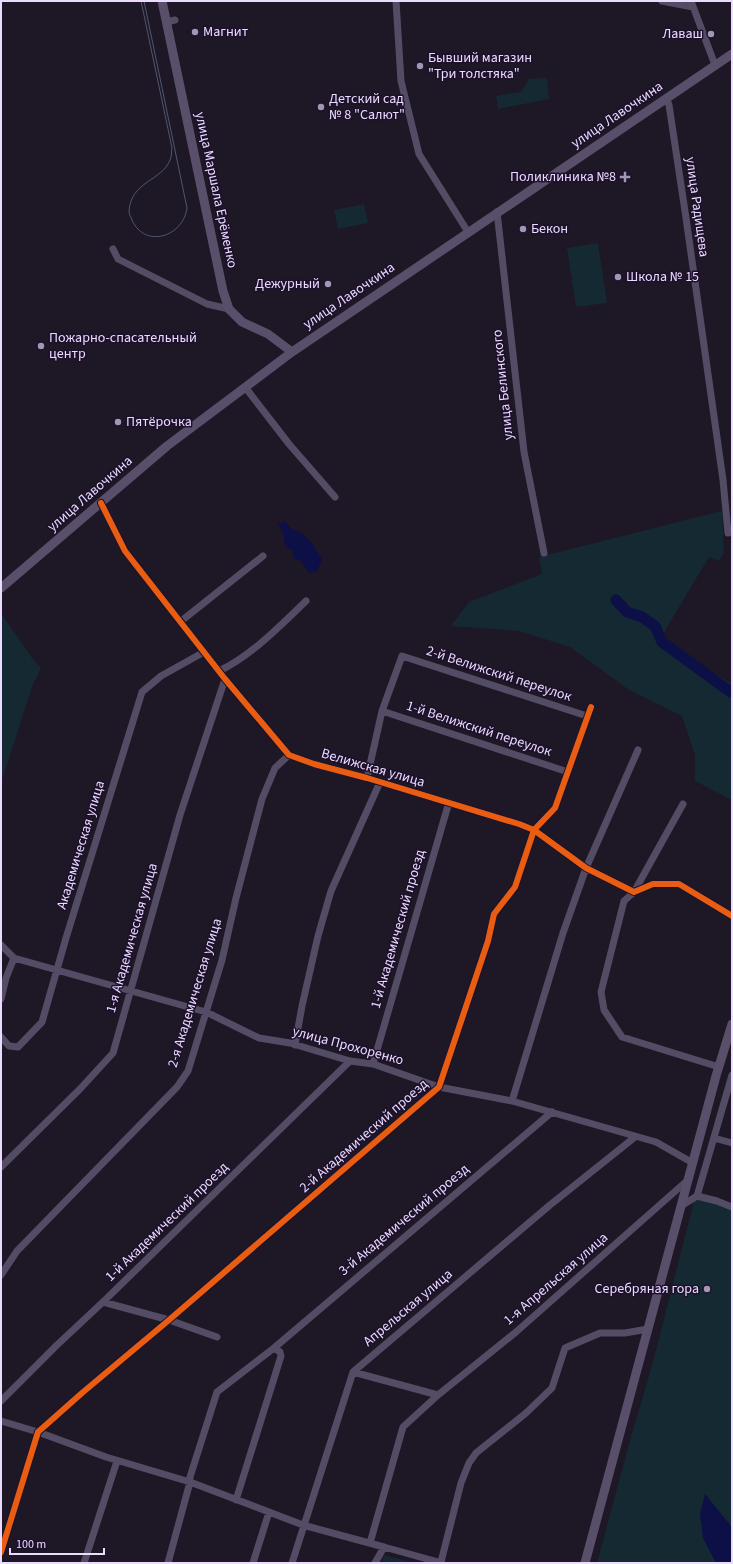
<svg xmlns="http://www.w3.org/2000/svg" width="733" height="1564" viewBox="0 0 733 1564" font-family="'Source Sans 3',sans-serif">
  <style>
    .green { fill: #152933 }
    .water { fill: #0d1046 }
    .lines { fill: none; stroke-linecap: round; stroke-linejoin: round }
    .river { stroke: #0d1046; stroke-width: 11 }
    .street { stroke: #544c65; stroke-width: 7 }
    .secondary { stroke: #5a4f6b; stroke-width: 9 }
    .tram { stroke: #4e5871; stroke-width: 1 }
    .cycleway-casing { stroke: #1d112b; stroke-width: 8 }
    .cycleway { stroke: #e95d12; stroke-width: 6 }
    .poi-dot { fill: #a396b3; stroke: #1d112b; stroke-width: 1.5 }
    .labels { text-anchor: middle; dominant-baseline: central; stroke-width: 3; stroke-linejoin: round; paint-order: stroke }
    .poi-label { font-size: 14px; fill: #eadbff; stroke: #1d112b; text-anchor: start }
    .street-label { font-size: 14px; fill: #eadbff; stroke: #1d112b }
  </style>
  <rect width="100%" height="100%" fill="#1e1725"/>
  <path class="green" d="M547 78 549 99 498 109 496 96 521 92 529 79Z
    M364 204 368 223 338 229 334 210Z
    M598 243 607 303 576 307 567 248Z
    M722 511 724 552 719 561 709 557 663 634 672 647 732 684V800L695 781V755L682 716 629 690 570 647 519 631 451 626 469 602 542 574 539 557Z
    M1 613 32 658 41 668 32 687 1 783Z
    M695 1192 732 1203V1563H597L631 1437 653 1362 693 1205Z
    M384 1555 414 1563H381Z"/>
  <path class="water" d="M285 521C294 533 294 528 303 534 311 540 317 551 322 559L317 571 309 573 301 561 294 559 292 550 285 546 283 533 278 524Z
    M705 1494 732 1527V1563H716L703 1538 700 1514Z"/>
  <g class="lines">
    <path class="river" d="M616 600 627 612 642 617 655 626 662 642 732 693"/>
    <path class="street" d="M396 1 401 81 419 154 468 232
      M662 1 693 7
      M691 1 715 65
      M166 22 175 20
      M666 98 669 105 686 218 723 480 728 533
      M497 212 524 452 544 553
      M113 249 118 259 207 304 229 309
      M245 387 289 444 335 497
      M101 503 125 551 225 679 289 755 314 764 367 778 519 824 534 830 586 868 634 892 653 884H679L732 916
      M180 622 263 556
      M219 671C251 656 280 626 306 601
      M382 711 568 772
      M367 778 382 711 402 656 587 716
      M683 804 634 892 624 901 601 992 604 1010 622 1037 719 1067
      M1 945 14 958 206 1012 259 1038 290 1043 350 1061 373 1064 439 1087 512 1101 656 1142 693 1163
      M1 999 6 978 14 958
      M1 1037 9 1046 18 1047 42 1022 66 938 142 692 161 676 204 652
      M295 1045 302 1006 318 936 331 891 380 782
      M373 1064 449 802
      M512 1101 563 933 586 868 638 750
      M714 1138 732 1143
      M1 1167 80 1089 113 1053 180 815 225 679
      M697 1196 732 1075
      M681 1206 697 1196 717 1201 732 1207
      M1 1275 17 1251 177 1087 188 1071 222 960 236 898 262 799 275 768 289 755
      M103 1302 169 1320 217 1337
      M353 1372 438 1395 516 1332 689 1179
      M1 1401 57 1345 103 1302 350 1061
      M1 1421 38 1432 106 1457 190 1482 303 1525 384 1547
      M236 1500 281 1356 280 1352 274 1348
      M370 1543 403 1427 438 1395
      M1 1552 38 1432 82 1393 169 1320 439 1087 488 941 494 914 515 887 534 830 555 808 591 707
      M441 1562 461 1483 469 1463 476 1453 526 1413 552 1388 565 1348 600 1333H625L648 1329
      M84 1563 117 1461
      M168 1563 190 1482V1477L217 1392 274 1348 552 1112
      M253 1563 269 1512
      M292 1563 353 1372 550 1205 635 1137
      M375 1563 384 1547 442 1563"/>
    <path class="secondary" d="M162 1 223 291 229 309 242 322 268 334 292 352
      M1 588 167 446 292 352 732 54
      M585 1563 716 1076 732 1024"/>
    <path class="tram" d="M141 1 172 148C171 151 172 157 170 160 162 181 131 181 129 211 129 215 131 217 132 220 145 249 183 237 187 208L144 1"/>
    <defs>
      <path id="cycleway" d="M101 503 125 551 225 679 289 755 314 764 367 778 519 824 534 830 586 868 634 892 653 884H679L732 916
        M1 1552 38 1432 82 1393 169 1320 439 1087 488 941 494 914 515 887 534 830 555 808 591 707"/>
    </defs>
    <use href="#cycleway" class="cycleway-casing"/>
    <use href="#cycleway" class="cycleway"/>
  </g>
  <g class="poi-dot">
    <circle cx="195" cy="32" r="4"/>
    <circle cx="711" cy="34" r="4"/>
    <circle cx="420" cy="66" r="4"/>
    <circle cx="321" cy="107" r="4"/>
    <path d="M623 171h4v4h4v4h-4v4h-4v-4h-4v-4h4z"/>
    <circle cx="523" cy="229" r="4"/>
    <circle cx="618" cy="277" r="4"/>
    <circle cx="328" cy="284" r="4"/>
    <circle cx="41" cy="346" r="4"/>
    <circle cx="118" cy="422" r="4"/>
    <circle cx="707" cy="1289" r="4"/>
  </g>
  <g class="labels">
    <g class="poi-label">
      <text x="203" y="32">Магнит</text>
      <text x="703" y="34" text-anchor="end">Лаваш</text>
      <text x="428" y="58">Бывший магазин<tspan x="428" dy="16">"Три толстяка"</tspan></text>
      <text x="329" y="99">Детский сад<tspan x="329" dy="16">№ 8 "Салют"</tspan></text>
      <text x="616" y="177" text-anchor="end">Поликлиника №8</text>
      <text x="531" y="229">Бекон</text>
      <text x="626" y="277">Школа № 15</text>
      <text x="320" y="284" text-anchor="end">Дежурный</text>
      <text x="49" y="338">Пожарно-спасательный<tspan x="49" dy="16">центр</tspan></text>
      <text x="126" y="422">Пятёрочка</text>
      <text x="699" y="1289" text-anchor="end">Серебряная гора</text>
    </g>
    <g class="street-label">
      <text transform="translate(617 115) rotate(-34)">улица Лавочкина</text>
      <text transform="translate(216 190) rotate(78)">улица Маршала Ерёменко</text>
      <text transform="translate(697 207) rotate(82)">улица Радищева</text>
      <text transform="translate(349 296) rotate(-34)">улица Лавочкина</text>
      <text transform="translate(503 385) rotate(-96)">улица Белинского</text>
      <text transform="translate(90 494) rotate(-41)">улица Лавочкина</text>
      <text transform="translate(499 674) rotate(18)">2-й Велижский переулок</text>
      <text transform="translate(479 729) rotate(18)">1-й Велижский переулок</text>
      <text transform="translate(373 768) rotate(16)">Велижская улица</text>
      <text transform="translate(81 845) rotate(-73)">Академическая улица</text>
      <text transform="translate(398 929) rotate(-74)">1-й Академический проезд</text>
      <text transform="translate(132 938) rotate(-74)">1-я Академическая улица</text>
      <text transform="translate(195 993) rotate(-73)">2-я Академическая улица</text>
      <text transform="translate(348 1046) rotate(15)">улица Прохоренко</text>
      <text transform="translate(364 1136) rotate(-41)">2-й Академический проезд</text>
      <text transform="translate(404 1220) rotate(-40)">3-й Академический проезд</text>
      <text transform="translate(167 1222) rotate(-44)">1-й Академический проезд</text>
      <text transform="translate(556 1279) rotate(-41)">1-я Апрельская улица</text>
      <text transform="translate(408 1308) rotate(-40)">Апрельская улица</text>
    </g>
  </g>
  <rect width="733" height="1564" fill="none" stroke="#eadbff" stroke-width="4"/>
  <path d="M10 1548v6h94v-6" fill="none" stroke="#eadbff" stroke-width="2"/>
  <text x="16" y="1548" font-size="12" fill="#eadbff" stroke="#1d112b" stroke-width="3" paint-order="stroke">100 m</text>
</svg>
